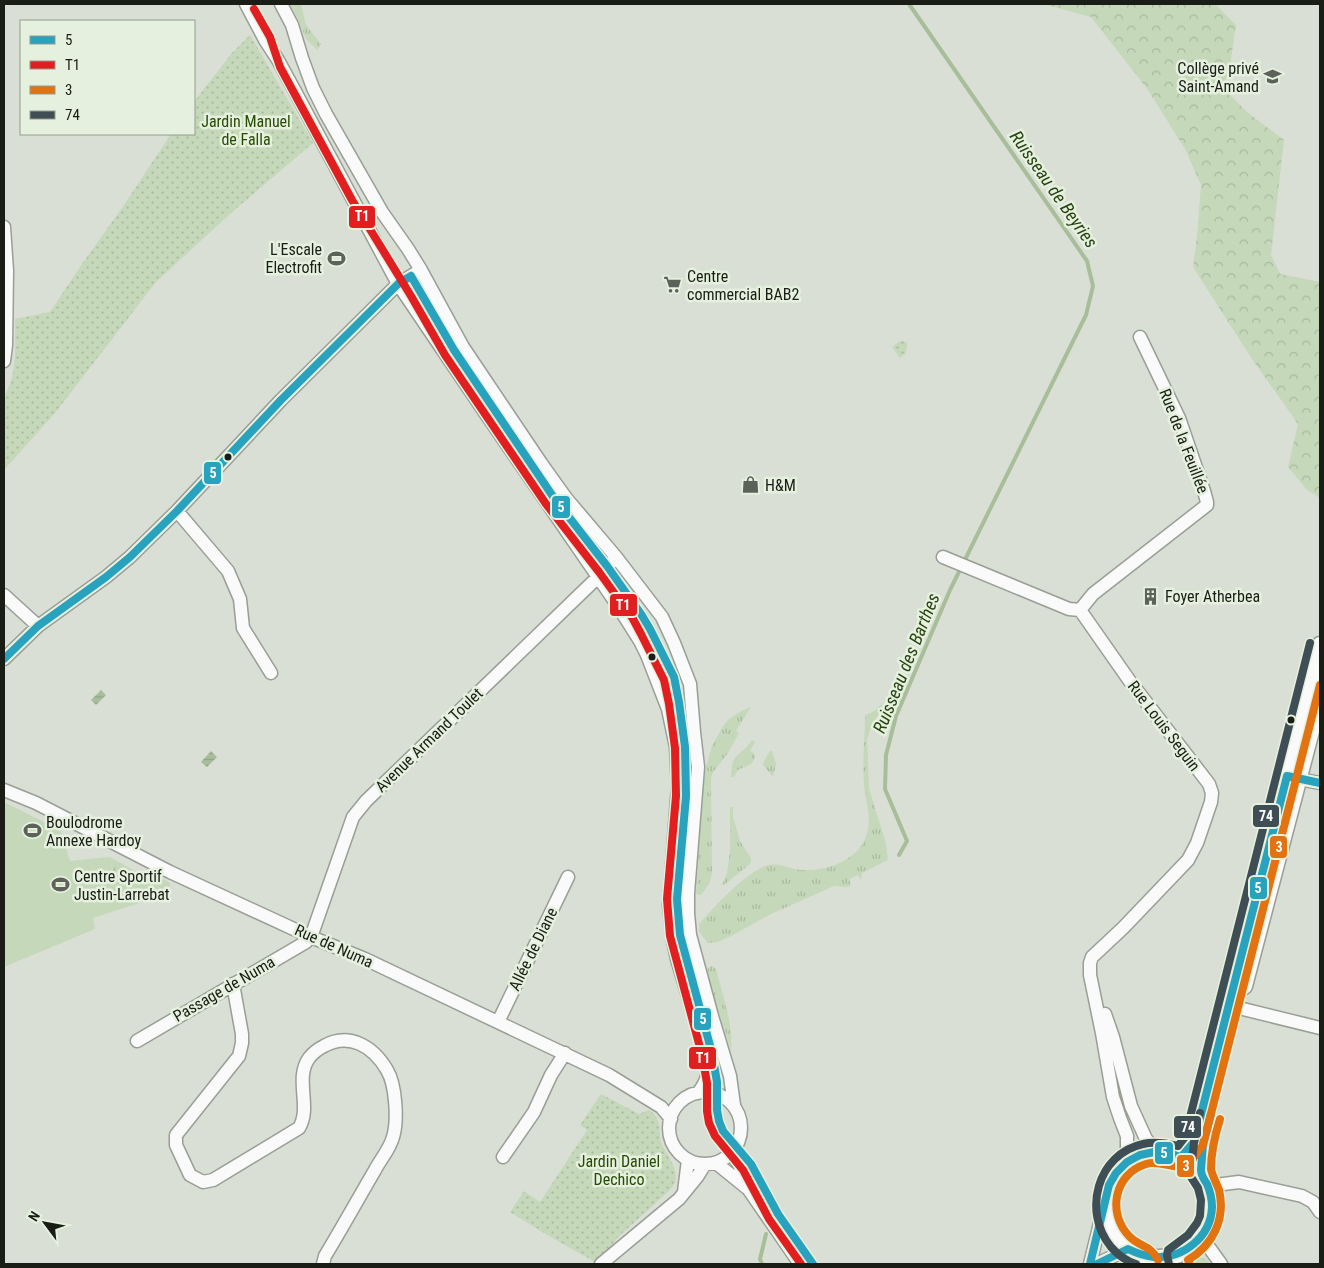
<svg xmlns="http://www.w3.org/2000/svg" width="1324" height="1268" viewBox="0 0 1324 1268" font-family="'Roboto Condensed',sans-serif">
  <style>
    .grass { fill: url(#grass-tufts) }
    .forest { fill: url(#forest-crowns) }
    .park { fill: url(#park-dots) }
    .pitch { fill: #c5d8b9 }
    .water { fill: url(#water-rules) }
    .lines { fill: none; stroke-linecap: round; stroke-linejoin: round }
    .stream { stroke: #a8be9a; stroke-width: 4 }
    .minor-casing { stroke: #999e96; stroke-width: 15 }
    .major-casing { stroke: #999e96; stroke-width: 19 }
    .minor { stroke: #f9faf9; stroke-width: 12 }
    .major { stroke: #f9faf9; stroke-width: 16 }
    .bus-1-casing { stroke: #e5f1de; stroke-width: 11 }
    .bus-2-casing { stroke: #e5f1de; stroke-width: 11 }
    .bus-3-casing { stroke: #e5f1de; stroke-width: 11 }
    .bus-4-casing { stroke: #e5f1de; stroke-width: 11 }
    .bus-1 { stroke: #28a2bd; stroke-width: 8 }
    .bus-2 { stroke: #e11f21; stroke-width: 8 }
    .bus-3 { stroke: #e37211; stroke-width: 8 }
    .bus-4 { stroke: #3f4e55; stroke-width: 8 }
    .bus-dot { fill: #191d16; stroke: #e5f1de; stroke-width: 2 }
    .labels { text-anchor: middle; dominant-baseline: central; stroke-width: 5; stroke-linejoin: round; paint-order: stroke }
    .poi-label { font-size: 16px; fill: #191d16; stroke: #e5f1de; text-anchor: start }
    .park-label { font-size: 16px; fill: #284b02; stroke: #e5f1de }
    .street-label { font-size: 16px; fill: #191d16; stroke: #e5f1de }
    .water-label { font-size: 18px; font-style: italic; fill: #284411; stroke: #e5f1de }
    .line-badge { stroke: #e5f1de; stroke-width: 2 }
    .badge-label { font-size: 14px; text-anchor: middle; font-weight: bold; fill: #fff }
  </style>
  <defs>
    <pattern id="grass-tufts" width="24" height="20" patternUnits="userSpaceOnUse" patternTransform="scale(1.25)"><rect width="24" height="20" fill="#c5d8b9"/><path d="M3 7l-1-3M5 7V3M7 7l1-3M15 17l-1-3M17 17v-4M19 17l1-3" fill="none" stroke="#a9b99e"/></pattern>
    <pattern id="forest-crowns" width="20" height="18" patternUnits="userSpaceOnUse" patternTransform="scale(1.25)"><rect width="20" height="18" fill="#c5d8b9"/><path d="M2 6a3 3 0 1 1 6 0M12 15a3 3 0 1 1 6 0" fill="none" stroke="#a9b99e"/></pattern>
    <pattern id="park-dots" width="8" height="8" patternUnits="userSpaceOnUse" patternTransform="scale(1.25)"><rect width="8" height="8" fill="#c5d8b9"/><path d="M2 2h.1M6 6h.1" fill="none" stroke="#a9b99e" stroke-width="1.8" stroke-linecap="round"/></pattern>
    <pattern id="water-rules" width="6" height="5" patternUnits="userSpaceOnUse" patternTransform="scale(1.25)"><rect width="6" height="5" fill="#a8be9a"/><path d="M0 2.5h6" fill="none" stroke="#90a384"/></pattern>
  </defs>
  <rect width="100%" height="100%" fill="#d9dfd5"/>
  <path class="grass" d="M290 4H301L306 25 321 44 317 50 306 39 297 17Z
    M885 702 871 727 867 740 868 756 869 789 886 843 888 860 862 873 861 880 858 875 849 879 851 885 848 887 834 886 769 915 733 935 718 942 708 943 700 933 699 924C716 905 742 876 765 866 779 861 790 870 803 870 828 871 860 860 867 833 872 816 865 801 864 784 862 761 865 738 865 715L873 712Z
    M751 707 736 731 739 733 728 753 713 772 711 779 712 874 709 884 701 895 696 894 700 824 705 770 712 746 723 726 729 719 741 711Z
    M752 740 755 742 750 751 755 754C754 766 748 765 738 770L734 777H731C731 751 741 757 752 740Z
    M770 751H772L776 764 773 777 763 765 764 761Z
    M730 807H733V817L740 841 751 858 750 864 724 885H722L727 873 730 851Z
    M110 857 146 877 116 886Z
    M712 966 716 969C723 996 733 1023 731 1051L707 974 708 968Z
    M1199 1257 1206 1259 1211 1264H1189L1194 1259Z"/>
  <path class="forest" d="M1043 4H1215L1236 25 1230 66 1223 88 1247 112 1284 140 1271 255 1280 274 1320 282V498L1307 490 1288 467 1298 424 1250 356 1193 267 1197 237 1201 185 1185 149 1148 90 1091 17Z"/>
  <path class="park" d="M250 35 313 143 231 213 156 282 55 413 4 470V397C18 374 15 345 15 319L50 312 82 264 122 208 171 134H194V102L231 54Z
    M900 341 907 342 906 353 900 358 892 347Z
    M601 1094 639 1114 649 1110C652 1113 656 1115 657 1119 661 1125 659 1135 661 1142 665 1153 676 1164 676 1178 676 1183 672 1187 669 1191L617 1238 612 1245 595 1262 549 1236 510 1212 524 1191 540 1202 587 1130 580 1125Z"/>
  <path class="pitch" d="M4 802 60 830 70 861 110 857 116 886 153 874 170 883V893L93 918 95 929 4 967Z"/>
  <path class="water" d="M101 690 106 695 96 705 91 700Z
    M211 751 217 757 207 767 201 762Z"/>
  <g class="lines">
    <path class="stream" d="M899 855 907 841 885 789 886 755 896 716 950 590 1086 315 1093 286 1087 261 909 4
      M762 1264 760 1259 766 1234"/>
    <defs>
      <path id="minor" d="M246 4 265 40 278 60 296 93 398 284 486 414 616 603 640 641 647 655 668 709 676 747 678 786 669 905 673 940 677 959 706 1055C709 1071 709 1079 698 1093
        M281 4 292 25 302 58 313 88 326 114 382 212 408 249 421 270 463 347 541 463 566 498 616 557 662 617 674 643 690 684 694 732 698 767 688 893V913L690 935 712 1016 730 1076 734 1105
        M4 227 7 271 6 345 4 361
        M177 511 228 571 240 599 243 628 271 673
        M943 557 1069 609 1080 610 1129 680 1209 784 1212 793 1211 802 1197 843 1188 860 1123 928 1092 957 1090 963V975L1102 1033 1113 1097 1120 1118 1127 1136V1162
        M4 595 38 626
        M1080 610 1093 594 1207 505V502L1204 491 1179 418 1140 337
        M4 659 38 626 106 577 130 557 177 511 281 400 398 284 421 270
        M1299 779 1320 783
        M4 790 36 803 170 872 311 937 365 959 609 1075 661 1107 671 1119
        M233 984 242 1034V1043L239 1056 176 1135V1145L190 1175 203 1182 213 1180 299 1128C312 1107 294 1079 309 1058 313 1053 318 1049 324 1046 349 1032 373 1046 387 1070 396 1085 398 1121 393 1137 390 1149 380 1160 375 1170 358 1199 342 1228 325 1256L323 1264
        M1239 1008 1320 1028
        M1105 1014 1113 1037 1131 1106 1146 1139 1158 1152
        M498 1022 568 877
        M137 1041 306 942 311 937 353 817 366 801 598 577 616 557
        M669 1128a36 36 0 1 1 72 0a36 36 0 1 1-72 0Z
        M731 1154 738 1162 749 1190 800 1264
        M503 1157 534 1112 551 1075 565 1053
        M716 1163 747 1188
        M1208 1186 1239 1182 1302 1196 1313 1202 1320 1212
        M684 1192 688 1160
        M1200 1239 1208 1246 1221 1264
        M601 1264 679 1199 697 1177 705 1164
        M1090 1264 1105 1203
        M1097 1264 1128 1249"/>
      <path id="major" d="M1244 986 1320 697
        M1105 1205a53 53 0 1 1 106 0a53 53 0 1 1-106 0Z
        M1181 1157 1194 1142 1320 645
        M1201 1173 1202 1145 1207 1128"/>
    </defs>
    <use href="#minor" class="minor-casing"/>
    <use href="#major" class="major-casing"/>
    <use href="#minor" class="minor"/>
    <use href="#major" class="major"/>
    <defs>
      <path id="bus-1" d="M411 276 454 350 554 498 607 566 641 614 650 629 674 677 679 702 685 747 686 796 677 899 680 935 712 1053 717 1082V1110L719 1121 723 1131 751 1164 778 1214 813 1264
        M4 659 38 626 106 577 130 557 177 511 281 400 398 284 411 276
        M1090 1264 1109 1185 1116 1173 1127 1162 1140 1155 1154 1152 1168 1153 1181 1157 1194 1142 1287 776 1320 783
        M1097 1264 1128 1249C1136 1253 1145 1256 1154 1257 1183 1259 1211 1237 1212 1207 1212 1199 1210 1191 1207 1184 1204 1179 1201 1176 1201 1170L1203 1144 1211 1114"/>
      <path id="bus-2" d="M254 9 270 37 280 67 352 200 411 296 445 355 546 504 599 572 633 619 641 634 664 680 669 704 675 748 676 796 667 899 670 936 702 1055 707 1083V1111L709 1123 715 1136 743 1170 769 1219 801 1264"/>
      <path id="bus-3" d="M1158 1260C1151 1245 1139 1247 1129 1236 1107 1213 1114 1174 1146 1164 1159 1160 1171 1168 1184 1167L1189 1164 1203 1145 1320 685
        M1189 1262 1188 1260C1213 1245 1226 1219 1219 1190 1217 1185 1211 1172 1211 1169 1211 1152 1215 1135 1220 1119"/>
      <path id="bus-4" d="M1136 1264C1125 1261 1118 1255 1111 1247 1082 1212 1097 1154 1143 1144 1155 1141 1166 1143 1178 1146L1185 1137 1310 643
        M1169 1264 1167 1255 1168 1250 1188 1235 1197 1223 1200 1216 1201 1200 1198 1188 1191 1177V1171L1194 1143 1200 1113"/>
    </defs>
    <use href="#bus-1" class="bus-1-casing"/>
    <use href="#bus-2" class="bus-2-casing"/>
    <use href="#bus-3" class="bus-3-casing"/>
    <use href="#bus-4" class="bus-4-casing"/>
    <use href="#bus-1" class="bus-1"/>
    <use href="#bus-2" class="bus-2"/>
    <use href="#bus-3" class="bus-3"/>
    <use href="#bus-4" class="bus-4"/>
  </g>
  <defs>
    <symbol id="school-bare" viewBox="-9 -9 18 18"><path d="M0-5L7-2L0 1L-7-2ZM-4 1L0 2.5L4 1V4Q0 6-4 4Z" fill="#5c6159" stroke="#e5f1de" stroke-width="2.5" paint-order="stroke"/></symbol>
    <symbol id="stadium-bare" viewBox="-9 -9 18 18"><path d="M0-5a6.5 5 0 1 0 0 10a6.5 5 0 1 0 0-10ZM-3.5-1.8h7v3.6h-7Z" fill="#5c6159" stroke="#e5f1de" stroke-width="2.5" paint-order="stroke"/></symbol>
    <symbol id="supermarket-bare" viewBox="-9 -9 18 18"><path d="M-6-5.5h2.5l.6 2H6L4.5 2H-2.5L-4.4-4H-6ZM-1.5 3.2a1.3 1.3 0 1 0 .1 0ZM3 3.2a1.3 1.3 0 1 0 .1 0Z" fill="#5c6159" stroke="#e5f1de" stroke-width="2.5" paint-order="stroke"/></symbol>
    <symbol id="shop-bare" viewBox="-9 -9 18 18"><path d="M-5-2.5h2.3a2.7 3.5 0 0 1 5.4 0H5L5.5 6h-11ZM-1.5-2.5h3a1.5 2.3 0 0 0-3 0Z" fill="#5c6159" stroke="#e5f1de" stroke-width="2.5" paint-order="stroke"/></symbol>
    <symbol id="building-bare" viewBox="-9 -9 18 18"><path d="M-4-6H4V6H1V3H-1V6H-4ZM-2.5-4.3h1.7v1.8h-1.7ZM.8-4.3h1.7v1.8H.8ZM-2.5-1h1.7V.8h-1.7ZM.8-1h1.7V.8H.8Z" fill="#5c6159" stroke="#e5f1de" stroke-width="2.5" paint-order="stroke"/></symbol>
  </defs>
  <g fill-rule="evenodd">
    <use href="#school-bare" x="1260" y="64" width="25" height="25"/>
    <use href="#stadium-bare" x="324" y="246" width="25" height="25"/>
    <use href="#supermarket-bare" x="660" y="272" width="25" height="25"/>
    <use href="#shop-bare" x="738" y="472" width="25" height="25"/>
    <use href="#building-bare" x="1138" y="584" width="25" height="25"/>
    <use href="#stadium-bare" x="20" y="818" width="25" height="25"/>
    <use href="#stadium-bare" x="48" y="872" width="25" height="25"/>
  </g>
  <g class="bus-dot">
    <circle cx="228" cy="457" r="4.5"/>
    <circle cx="652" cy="657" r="4.5"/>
    <circle cx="1291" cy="720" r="4.5"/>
  </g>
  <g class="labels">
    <g class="poi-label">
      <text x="1259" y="68" text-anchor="end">Collège privé<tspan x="1259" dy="18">Saint-Amand</tspan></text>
      <text x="322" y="249" text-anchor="end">L'Escale<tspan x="322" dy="18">Electrofit</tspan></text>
      <text x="687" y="276">Centre<tspan x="687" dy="18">commercial BAB2</tspan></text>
      <text x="765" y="485">H&amp;M</text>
      <text x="1165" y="596">Foyer Atherbea</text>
      <text x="46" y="822">Boulodrome<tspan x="46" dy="18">Annexe Hardoy</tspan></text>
      <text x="74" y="876">Centre Sportif<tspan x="74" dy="18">Justin-Larrebat</tspan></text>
    </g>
    <g class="park-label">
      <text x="246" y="121">Jardin Manuel<tspan x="246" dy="18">de Falla</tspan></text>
      <text x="619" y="1161">Jardin Daniel<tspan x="619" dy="18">Dechico</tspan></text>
    </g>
    <g class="street-label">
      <text transform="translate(1184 441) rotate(69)">Rue de la Feuillée</text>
      <text transform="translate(1164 726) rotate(53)">Rue Louis Seguin</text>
      <text transform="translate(429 740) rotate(-44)">Avenue Armand Toulet</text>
      <text transform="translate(334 946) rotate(24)">Rue de Numa</text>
      <text transform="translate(533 949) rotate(-64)">Allée de Diane</text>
      <text transform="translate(224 989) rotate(-30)">Passage de Numa</text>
    </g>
    <g class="water-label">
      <text transform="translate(1054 189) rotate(55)">Ruisseau de Beyries</text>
      <text transform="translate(906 663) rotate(-68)">Ruisseau des Barthes</text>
    </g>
  </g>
  <g class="line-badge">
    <rect x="348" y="205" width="28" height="24" rx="5" fill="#e11f21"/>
    <rect x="203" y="461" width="19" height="24" rx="5" fill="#28a2bd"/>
    <rect x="551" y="495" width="20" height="24" rx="5" fill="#28a2bd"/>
    <rect x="609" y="593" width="29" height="24" rx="5" fill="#e11f21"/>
    <rect x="1252" y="804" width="28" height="24" rx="5" fill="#3f4e55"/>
    <rect x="1269" y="835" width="19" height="24" rx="5" fill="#e37211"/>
    <rect x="1249" y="876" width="19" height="24" rx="5" fill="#28a2bd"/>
    <rect x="693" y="1007" width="19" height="24" rx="5" fill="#28a2bd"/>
    <rect x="688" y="1046" width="29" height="24" rx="5" fill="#e11f21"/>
    <rect x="1173" y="1115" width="29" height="24" rx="5" fill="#3f4e55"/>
    <rect x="1154" y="1141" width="20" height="24" rx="5" fill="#28a2bd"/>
    <rect x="1176" y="1154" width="19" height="24" rx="5" fill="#e37211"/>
  </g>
  <g class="badge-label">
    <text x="362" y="221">T1</text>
    <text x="213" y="478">5</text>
    <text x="561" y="512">5</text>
    <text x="623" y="610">T1</text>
    <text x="1266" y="821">74</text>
    <text x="1279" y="852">3</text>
    <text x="1258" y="893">5</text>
    <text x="703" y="1024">5</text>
    <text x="703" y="1063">T1</text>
    <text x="1188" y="1132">74</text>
    <text x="1164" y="1158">5</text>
    <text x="1186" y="1171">3</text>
  </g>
  <rect width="1324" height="1268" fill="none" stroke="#191d16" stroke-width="10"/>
  <rect x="20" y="20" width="175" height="115" fill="#e5f1de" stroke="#939c8e"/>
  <rect x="30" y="36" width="25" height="8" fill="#28a2bd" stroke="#939c8e"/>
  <text x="65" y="45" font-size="15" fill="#191d16">5</text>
  <rect x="30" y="61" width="25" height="8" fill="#e11f21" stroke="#939c8e"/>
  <text x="65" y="70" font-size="15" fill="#191d16">T1</text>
  <rect x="30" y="86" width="25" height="8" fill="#e37211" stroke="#939c8e"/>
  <text x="65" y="95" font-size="15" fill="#191d16">3</text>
  <rect x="30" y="111" width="25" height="8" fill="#3f4e55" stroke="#939c8e"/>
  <text x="65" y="120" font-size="15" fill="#191d16">74</text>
  <g transform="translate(45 1223) rotate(302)" stroke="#e5f1de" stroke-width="4" paint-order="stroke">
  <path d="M0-4L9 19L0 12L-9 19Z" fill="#191d16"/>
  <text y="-8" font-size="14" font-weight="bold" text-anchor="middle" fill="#191d16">N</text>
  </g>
</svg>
